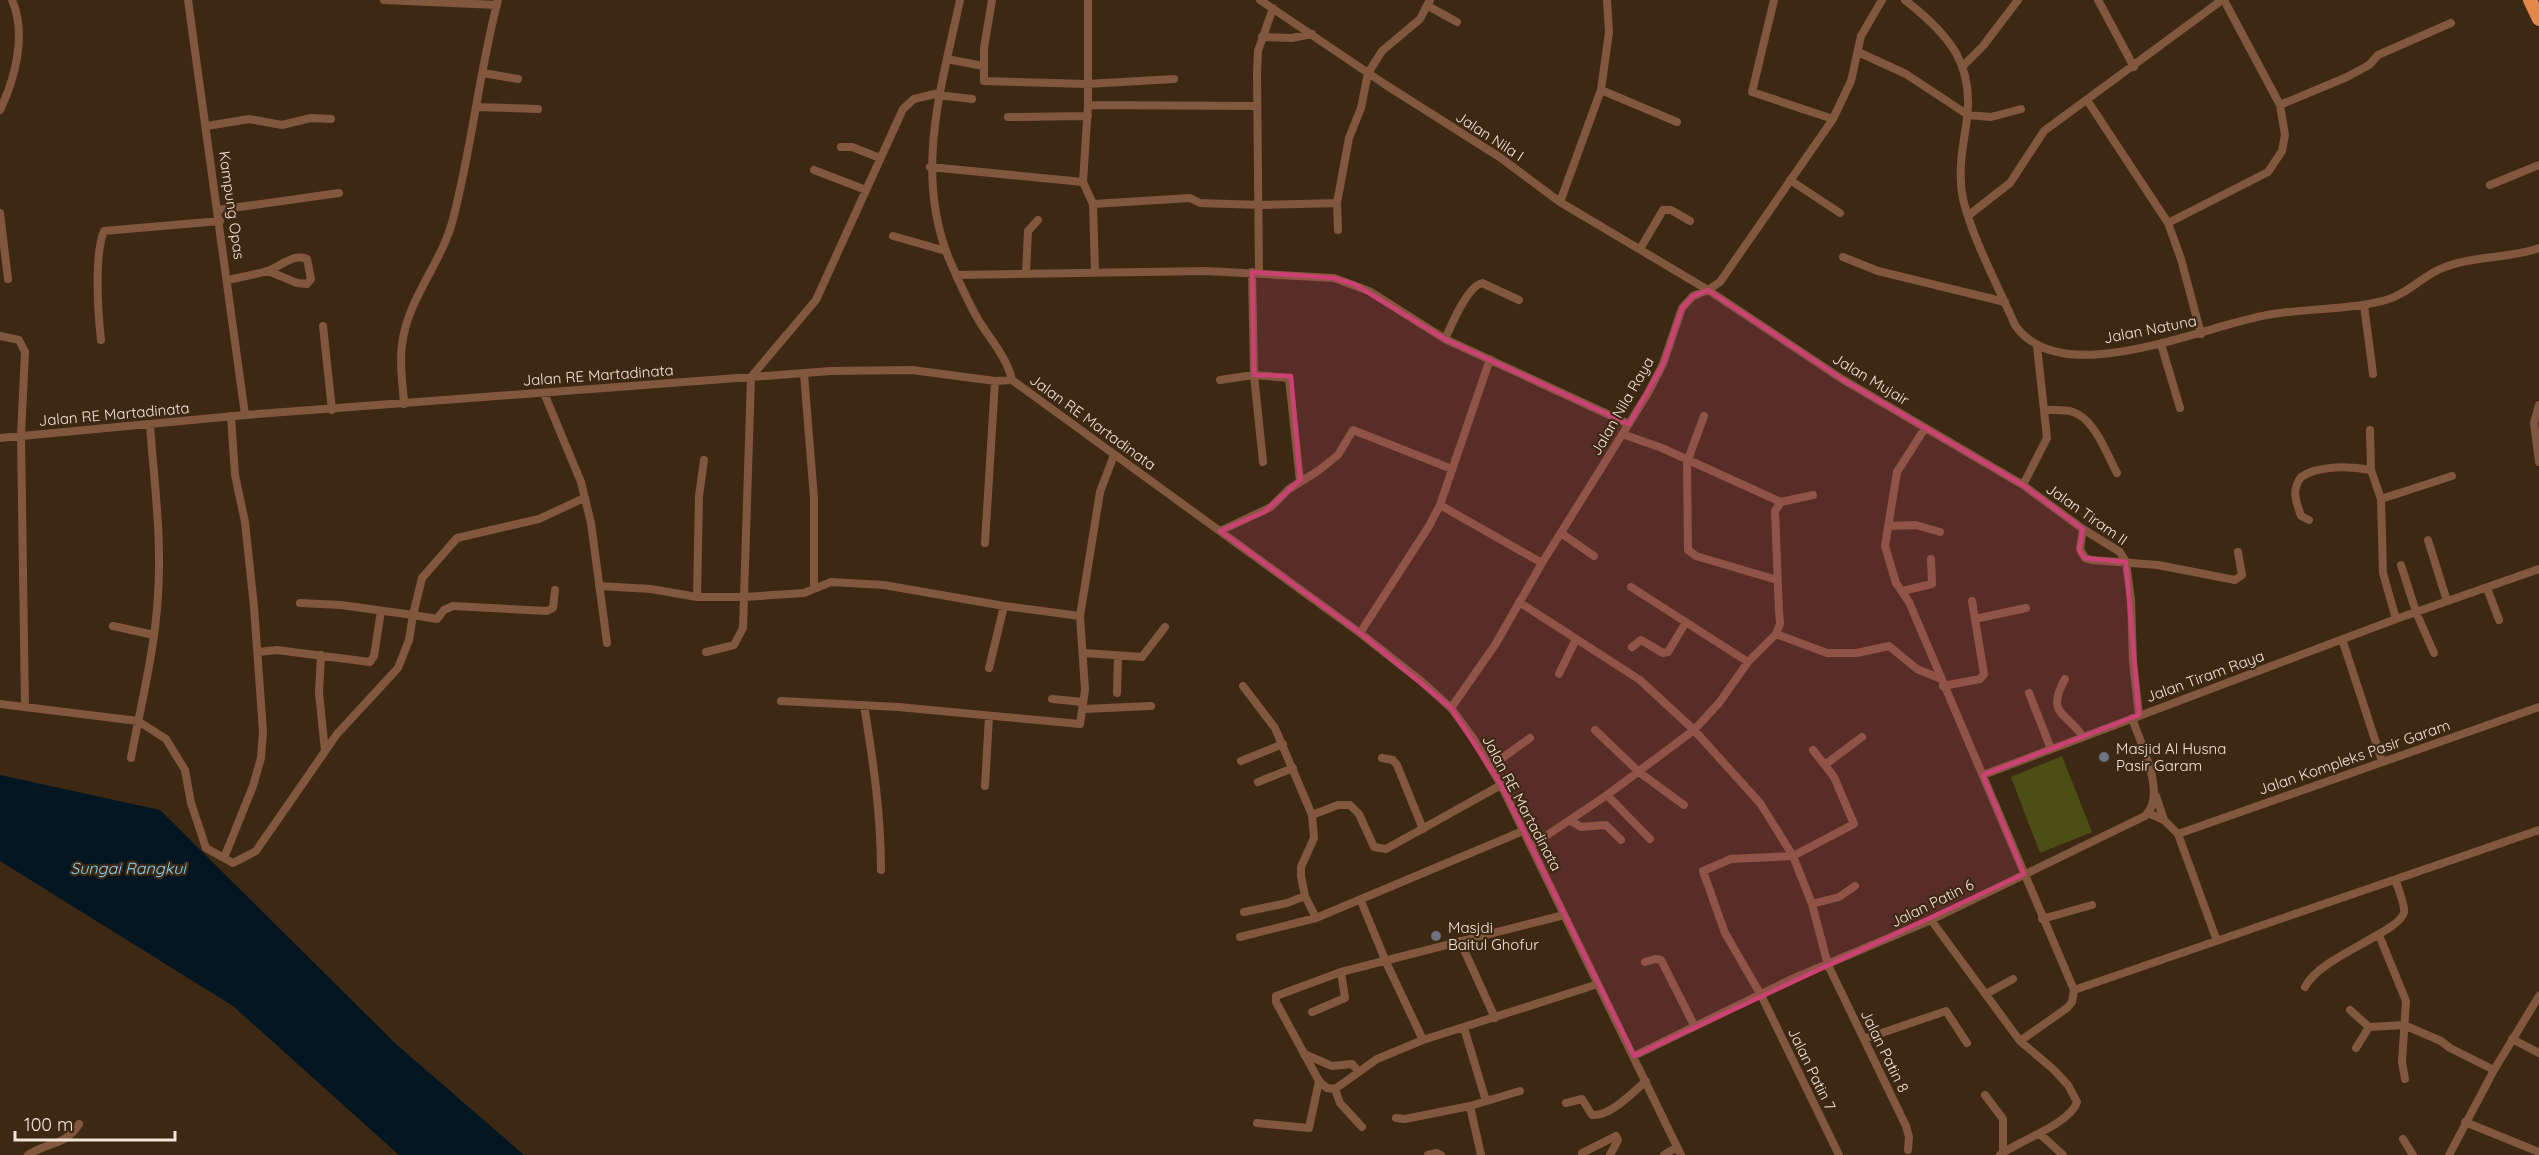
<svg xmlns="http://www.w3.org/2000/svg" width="2539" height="1155" viewBox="0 0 2539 1155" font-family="Quicksand,sans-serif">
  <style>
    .green { fill: #4b4f16 }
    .water { fill: #011620 }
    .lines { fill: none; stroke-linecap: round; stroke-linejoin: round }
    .minor { stroke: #81583d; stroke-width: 8 }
    .trunk { stroke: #e38846; stroke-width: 14 }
    .marked { fill: #cc4174; fill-opacity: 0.2; stroke: #cc4174; stroke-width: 4.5; stroke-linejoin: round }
    .worship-dot { fill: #6b7280; stroke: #3d2814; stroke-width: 2 }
    .labels { text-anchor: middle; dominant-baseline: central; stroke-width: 4.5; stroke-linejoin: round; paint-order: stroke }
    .street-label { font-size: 15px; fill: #f2e4d8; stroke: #3d2814 }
    .poi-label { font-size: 15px; fill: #f2e4d8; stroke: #3d2814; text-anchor: start }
    .water-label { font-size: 16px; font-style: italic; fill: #86d8fd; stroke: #3d2814 }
  </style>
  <rect width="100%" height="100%" fill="#3d2814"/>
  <path class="green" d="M2062 756 2092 832 2040 853 2011 777Z"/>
  <path class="water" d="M0 775 160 810 397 1045 524 1155H399L233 1006 0 861Z"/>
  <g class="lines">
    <path class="minor" d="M188 0 245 415
      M384 0 497 5
      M960 0C941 89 912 179 953 268 961 286 969 304 979 321 991 340 1007 358 1012 380
      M992 0 984 48V81L1087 84 1174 79
      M1088 0V105L1083 182 1093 204 1095 272
      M1260 0 1386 85 1501 158 1560 202 1708 290 1842 379 2023 485 2083 529 2120 552 2126 562 2131 600 2133 662 2139 715
      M1774 0 1752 92 1833 119
      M1905 0C1951 36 1976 66 1966 126 1962 150 1958 175 1963 199 1973 240 1998 286 2015 325 2062 394 2208 323 2273 314 2311 308 2349 310 2386 300 2408 294 2424 274 2445 267 2476 255 2509 259 2539 248
      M2098 0 2134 67
      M1428 6 1457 22
      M1262 37 1292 38 1312 34
      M1858 52 1906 74 1968 115 1991 117 2021 109
      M947 59 983 66
      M1964 65 1983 46 2018 0
      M483 73 518 79
      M1601 90 1677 122
      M938 95 972 99
      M2087 100 2168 223 2181 259 2201 334
      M1088 105 1255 106
      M2280 105 2347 77 2369 65 2378 55 2451 23
      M476 107 538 109
      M0 110C15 79 27 34 12 0
      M1008 117 1088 116
      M207 126 249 119 282 125 311 118 331 119
      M841 147H852L880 158
      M930 167 1083 182
      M814 170 866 190
      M1790 180 1840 213
      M2490 185 2539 165
      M1560 202 1601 90 1609 32 1607 0
      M1337 203 1338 230
      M1093 204 1190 198 1200 203 1260 205 1337 203 1349 138 1361 108 1368 73 1382 51 1420 19 1430 0
      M218 210 339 193
      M0 213 8 279
      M1969 215 2010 183 2044 131 2222 0
      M2168 223 2268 172 2282 151 2285 135 2280 105 2224 0
      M893 236 946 251
      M1640 249 1663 210H1671L1690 221
      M1843 257 1878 271 2005 302
      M1252 272 1254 375 1263 462
      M1259 272 1257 73 1258 51 1273 8
      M1026 273 1028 231 1038 220
      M956 275 1206 271 1334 278 1369 291 1445 339 1629 424
      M228 280C241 277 254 275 267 271 280 267 293 253 307 259L311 279 307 284 297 283 268 271
      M2364 305 2373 374
      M323 326 332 410
      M0 336 19 340 25 352 21 436 25 707
      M1445 339C1452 324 1467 287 1482 283L1519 300
      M101 340C98 313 94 255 104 231L220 221
      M2161 344 2180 408
      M804 374 814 498V587
      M1220 380 1254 375 1289 378 1300 481
      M544 393 581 482 591 523 607 643
      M404 404C403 385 399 364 402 345 407 299 442 263 453 219 472 147 479 72 498 0
      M2539 405 2534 423 2539 462
      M2045 410C2054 410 2065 409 2073 412 2095 419 2107 455 2117 473
      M1704 416 1687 462 1688 550 1696 556 1777 580
      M1925 428 1897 472 1885 546 1896 583 1909 602 2074 990 2072 1002 2067 1008 2020 1041
      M2370 430 2371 470 2381 499 2383 573 2396 619
      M1622 434 1662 448 1781 502
      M0 438 245 415 831 371 912 370 995 381 1012 380 1360 633 1421 681 1451 708 1473 738 1501 785 1681 1155
      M2023 485 2047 438 2037 346
      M1813 495 1781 502 1775 511 1779 611 1780 624 1776 634 1748 662 1719 703 1694 730 1760 803 1793 856 1812 904 1828 965 1906 1126 1909 1137 1908 1150
      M2381 499 2452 476
      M1440 505 1542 563
      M2309 520 2301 516C2296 501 2291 491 2301 477 2319 465 2351 466 2371 470
      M1888 526 1916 525 1940 532
      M2083 529 2080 549 2085 558 2092 560 2158 565 2235 580 2242 575 2238 552
      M1220 531 1271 507 1289 489 1318 471 1338 455 1353 430 1452 469
      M1561 533 1594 556
      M2428 540 2447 601
      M985 543 995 381
      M2401 565 2416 612 2434 653
      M599 586 651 589 697 597H744L804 593 831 582 884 585 1004 606 1080 616
      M1631 587 1748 662
      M2487 588 2499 620
      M1902 591 1932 584 1931 559
      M697 597 699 496 704 460
      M1519 602 1640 680 1694 730 1607 795 1531 846
      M300 603 341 605 413 615 422 578 457 538 539 519 584 498
      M1975 619 2026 608
      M113 626 154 635
      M1360 633 1429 526 1440 505 1490 359
      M1776 634 1827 653H1857L1889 646 1917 669 1939 678
      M2342 639 2382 761
      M1632 647 1641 640 1663 653 1668 652 1686 622
      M259 652 277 650 370 662 374 656 381 611
      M706 652 734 645 743 628 751 377 816 300 903 109 914 99 939 93
      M1084 653 1142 657 1165 627
      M321 655 319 693 325 751
      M989 668 1004 606
      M1559 674 1576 639
      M2065 679C2045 715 2067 712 2083 737
      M1243 686 1275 728 1312 815 1314 838 1301 867V876L1305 896 1316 918
      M1943 686 1980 679 1984 674 1972 601
      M1117 693 1118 656
      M2029 693 2051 749
      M1052 699 1083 702
      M781 701 898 707 1080 724 1085 690 1080 616 1100 492 1114 455
      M0 704 138 721 166 739 185 770 191 803 206 848 233 863 256 851 337 734 398 668 409 640 413 615 437 619 444 610 453 606 547 611 553 608 555 590
      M864 705C873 760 881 814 881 870
      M1451 708 1495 645 1542 563 1648 393 1663 364 1682 308 1693 296 1708 290 1720 282 1833 119 1851 81 1861 36 1882 0
      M1084 709 1151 706
      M1595 730 1639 772 1684 805
      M1813 750 1834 777 1854 824 1793 856 1731 859 1703 871 1725 933 1761 995 1839 1155
      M131 758C141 704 155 650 158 595 162 538 154 481 150 425
      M1382 758 1393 760 1397 765 1423 829
      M1241 761 1283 744
      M1826 764 1862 737
      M1490 767 1530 738
      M1983 775 2396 619 2539 569
      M1258 782 1293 768
      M985 786 989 716
      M1607 795 1650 839
      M2156 796 2164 820
      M2148 813 2164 820 2178 834 2217 941
      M1312 815 1338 805H1350L1359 814 1374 847 1386 849 1501 785
      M1571 821 1581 827 1606 825 1621 840
      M2178 834 2539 707
      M224 858 253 786 261 758 263 731 254 607 245 522 235 475 231 416
      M1361 901 1386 962 1423 1040
      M1812 904 1839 897 1855 886
      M1244 912 1287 903 1305 896
      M2042 919 2092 905
      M1931 920 2020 1041 2053 1069 2068 1085 2077 1102C2070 1124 2018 1141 2000 1155
      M2379 935 2406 1001 2402 1062 2405 1079
      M1240 937 1316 918 1523 831
      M1460 941 1495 1018
      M1645 962 1655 959 1661 960 1694 1025
      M1341 972 1276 996V1002L1319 1081 1327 1088 1335 1089 1377 1059 1423 1040 1598 984
      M2305 987C2320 956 2401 932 2404 912 2405 904 2398 889 2396 881
      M2074 990 2539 830
      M1986 994 2013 979
      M2350 1010 2369 1027 2404 1025 2441 1041 2450 1048 2494 1070
      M1312 1012 1345 998 1341 972 1564 915
      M1464 1028 1486 1101
      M1864 1039 1946 1011 1967 1043
      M2512 1039 2539 1053
      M2356 1048 2369 1027
      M1304 1054 1332 1066 1352 1064 1359 1072
      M1634 1056 1792 979 1931 920 2145 816C2168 795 2140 743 2132 718
      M1335 1089 1340 1103 1362 1127
      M1985 1095 2003 1119V1152
      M1566 1103 1582 1099 1592 1115C1610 1117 1633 1092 1646 1081
      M1470 1106 1481 1155
      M1396 1118 1405 1119 1470 1106 1520 1091
      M2465 1122 2539 1152
      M1257 1123 1309 1128 1319 1081
      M2040 1134 2063 1155
      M2403 1139 2413 1155
      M1582 1153 1616 1136 1618 1140 1610 1155
      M28 1155C47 1142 66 1146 79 1124
      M1428 1155 1437 1153 1441 1155
      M1664 1155 1677 1147
      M2449 1155 2494 1070 2539 996"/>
    <path class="trunk" d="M2530 0 2539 19"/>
  </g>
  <path class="marked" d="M1252 272 1334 278 1354 284 1445 339 1629 424 1663 364 1682 308 1693 296 1708 290 1842 379 2023 485 2083 529 2079 550 2085 558 2126 562 2139 715 1983 775 2024 874 1634 1056 1501 785 1451 708 1360 633 1220 531 1264 512 1300 480 1291 376 1254 375Z"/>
  <g class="worship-dot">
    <circle cx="2104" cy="757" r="6"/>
    <circle cx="1436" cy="936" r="6"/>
  </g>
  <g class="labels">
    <g class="street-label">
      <text transform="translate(1490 136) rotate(33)">Jalan Nila I</text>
      <text transform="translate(232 205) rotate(82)">Kampung Opas</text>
      <text transform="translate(2150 329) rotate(-11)">Jalan Natuna</text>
      <text transform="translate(598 375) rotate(-4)">Jalan RE Martadinata</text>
      <text transform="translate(1871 379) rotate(31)">Jalan Mujair</text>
      <text transform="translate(1622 406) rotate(-60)">Jalan Nila Raya</text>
      <text transform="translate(114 414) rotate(-5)">Jalan RE Martadinata</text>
      <text transform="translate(1093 422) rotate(36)">Jalan RE Martadinata</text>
      <text transform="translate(2087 514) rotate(35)">Jalan Tiram II</text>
      <text transform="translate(2205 676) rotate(-20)">Jalan Tiram Raya</text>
      <text transform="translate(2354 757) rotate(-19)">Jalan Kompleks Pasir Garam</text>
      <text transform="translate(1522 803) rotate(62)">Jalan RE Martadinata</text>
      <text transform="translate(1932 903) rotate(-26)">Jalan Patin 6</text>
      <text transform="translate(1885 1051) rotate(64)">Jalan Patin 8</text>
      <text transform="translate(1812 1069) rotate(64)">Jalan Patin 7</text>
    </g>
    <g class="poi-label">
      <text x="2116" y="748">Masjid Al Husna<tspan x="2116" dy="17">Pasir Garam</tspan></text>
      <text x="1448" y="927">Masjdi<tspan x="1448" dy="17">Baitul Ghofur</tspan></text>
    </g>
    <g class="water-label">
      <text x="128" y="868">Sungai Rangkui</text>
    </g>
  </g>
  <path d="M15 1131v9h160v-9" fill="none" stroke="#f2e4d8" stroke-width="3"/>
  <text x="24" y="1131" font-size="18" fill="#f2e4d8" stroke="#3d2814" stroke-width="4.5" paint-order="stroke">100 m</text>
</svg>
